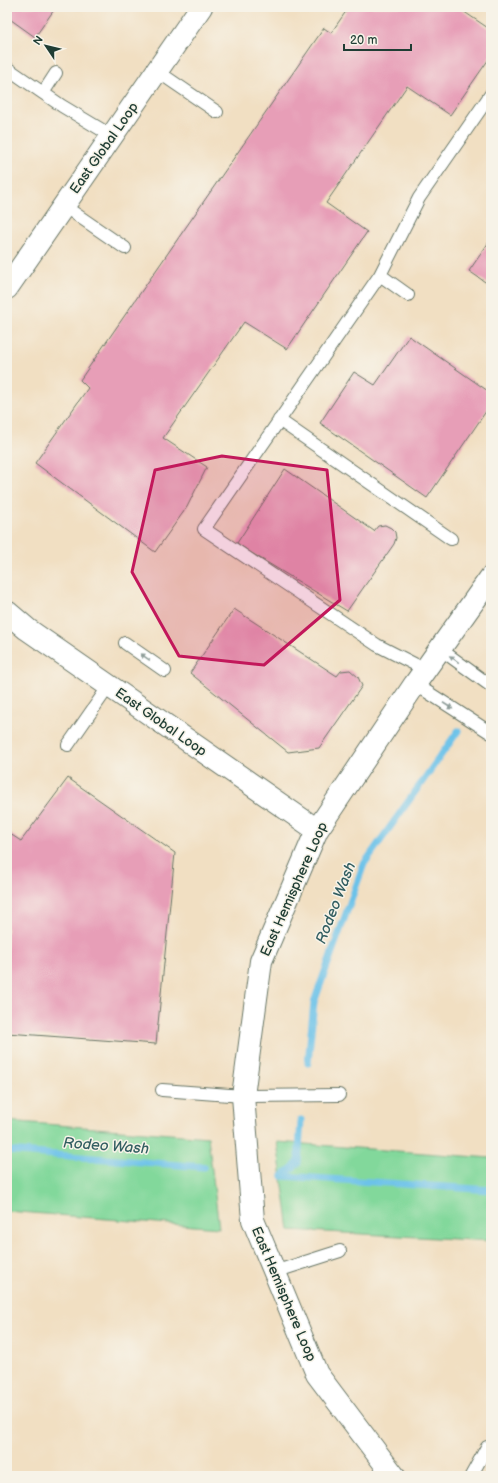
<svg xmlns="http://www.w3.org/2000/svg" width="498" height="1483" viewBox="0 0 498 1483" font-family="'Balsamiq Sans',sans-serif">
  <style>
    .green { fill: #82d89b; stroke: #508a68 }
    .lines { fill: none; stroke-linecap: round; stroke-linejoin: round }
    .stream { stroke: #6cc2e9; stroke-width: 7 }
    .building { fill: #e79eb7 }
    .lane-casing { stroke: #687666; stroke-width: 14 }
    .street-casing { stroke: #687666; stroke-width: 24 }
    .lane { stroke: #fff; stroke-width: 12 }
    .street { stroke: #fff; stroke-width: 22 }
    .oneway { fill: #8f9e9a }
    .marked { fill: #c2185b; fill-opacity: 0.2; stroke: #c2185b; stroke-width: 3; stroke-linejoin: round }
    .labels { text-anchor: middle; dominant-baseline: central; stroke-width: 3; stroke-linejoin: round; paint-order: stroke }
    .street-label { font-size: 14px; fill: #1f3d34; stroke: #f7f3e8 }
    .water-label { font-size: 15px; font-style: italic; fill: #325e61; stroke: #f7f3e8 }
  </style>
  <rect width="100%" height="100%" fill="#f7f3e8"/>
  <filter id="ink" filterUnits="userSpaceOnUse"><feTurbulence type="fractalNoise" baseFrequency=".025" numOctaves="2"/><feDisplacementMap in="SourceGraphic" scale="8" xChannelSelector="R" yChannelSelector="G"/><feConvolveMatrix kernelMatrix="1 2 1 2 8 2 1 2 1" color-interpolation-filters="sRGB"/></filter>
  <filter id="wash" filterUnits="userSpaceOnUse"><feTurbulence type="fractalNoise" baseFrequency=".012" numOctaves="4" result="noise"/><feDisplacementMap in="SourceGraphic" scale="16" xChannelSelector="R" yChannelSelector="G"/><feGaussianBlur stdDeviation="0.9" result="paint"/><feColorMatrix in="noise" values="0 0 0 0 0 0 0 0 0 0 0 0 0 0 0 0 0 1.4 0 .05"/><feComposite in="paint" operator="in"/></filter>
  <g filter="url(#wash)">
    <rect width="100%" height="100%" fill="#f1dfc2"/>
    <path class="green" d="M7 1121 208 1137 219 1228 7 1211Z
      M277 1142 491 1158V1241L289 1230Z"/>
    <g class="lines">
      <path class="stream" d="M308 1063 314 1002 364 864 458 731
        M7 1151 204 1167
        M283 1176 491 1190
        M283 1176 298 1163 301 1120"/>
    </g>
    <g id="blocks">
      <path class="building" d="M7 7H56L35 37 7 17Z
        M349 7H457L491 30V56L450 115 407 86 326 203 367 232 287 349 244 322 163 438 207 467 187 507 155 552 35 463 88 388 80 380 324 28 331 33Z
        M491 239V286L469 271Z
        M409 336 488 391 491 396V404L427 498 320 423 354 372 375 385Z
        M285 469 374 531 378 526 385 525 391 528 395 532 396 538 394 544 347 611 250 552 237 543Z
        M234 609 337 676 341 671 350 670 358 677 362 686 319 748 288 752 190 673Z
        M68 778 175 853 156 1044 7 1033V832L21 841Z"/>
    </g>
  </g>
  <g filter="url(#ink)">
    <use href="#blocks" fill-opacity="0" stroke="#687666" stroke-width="1"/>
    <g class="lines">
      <defs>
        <path id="lane" d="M7 68 43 93
          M157 71 217 112
          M56 73 43 93 62 106 112 136
          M64 206 125 248
          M380 275 419 198 491 94
          M408 295 380 275 204 529 377 645 426 670
          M279 420 451 539
          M125 643 165 671
          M440 649 491 686
          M415 684 491 733
          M68 745 109 686
          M162 1090 243 1096 339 1095
          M274 1272 340 1251
          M471 1476 487 1447"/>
        <path id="street" d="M7 288 201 7
          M7 612 27 629 317 830
          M394 1476 317 1374 253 1220 243 1096 261 961 317 830 415 684 491 577"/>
      </defs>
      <use href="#lane" class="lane-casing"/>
      <use href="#street" class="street-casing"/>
      <use href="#lane" class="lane"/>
      <use href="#street" class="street"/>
    </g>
    <defs><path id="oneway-solid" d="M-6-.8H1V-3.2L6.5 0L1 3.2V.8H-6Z"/></defs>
    <g class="oneway">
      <use href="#oneway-solid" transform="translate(145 657) rotate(-145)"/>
      <use href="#oneway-solid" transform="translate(454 659) rotate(-144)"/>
      <use href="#oneway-solid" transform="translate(448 706) rotate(33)"/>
    </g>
  </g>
  <path class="marked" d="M222 456 327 470 340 600 264 665 179 656 132 572 155 470Z"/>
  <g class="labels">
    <g class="street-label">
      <text transform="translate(104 148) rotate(-55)">East Global Loop</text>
      <text transform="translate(161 722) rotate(35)">East Global Loop</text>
      <text transform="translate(294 889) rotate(-66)">East Hemisphere Loop</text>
      <text transform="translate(284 1294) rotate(67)">East Hemisphere Loop</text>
    </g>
    <g class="water-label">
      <text transform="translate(336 903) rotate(-69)">Rodeo Wash</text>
      <text transform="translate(106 1146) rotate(4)">Rodeo Wash</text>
    </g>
  </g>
  <rect width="498" height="1483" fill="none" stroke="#f7f3e8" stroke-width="24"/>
  <g transform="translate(46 46) rotate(305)" stroke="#f7f3e8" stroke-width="3" paint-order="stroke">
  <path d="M0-3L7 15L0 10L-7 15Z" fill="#1f3d34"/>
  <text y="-6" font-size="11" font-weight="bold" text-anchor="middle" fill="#1f3d34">N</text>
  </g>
  <path d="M344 44v6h67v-6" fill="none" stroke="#1f3d34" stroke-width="2"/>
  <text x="350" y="44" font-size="12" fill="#1f3d34" stroke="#f7f3e8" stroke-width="3" paint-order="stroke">20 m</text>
</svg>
